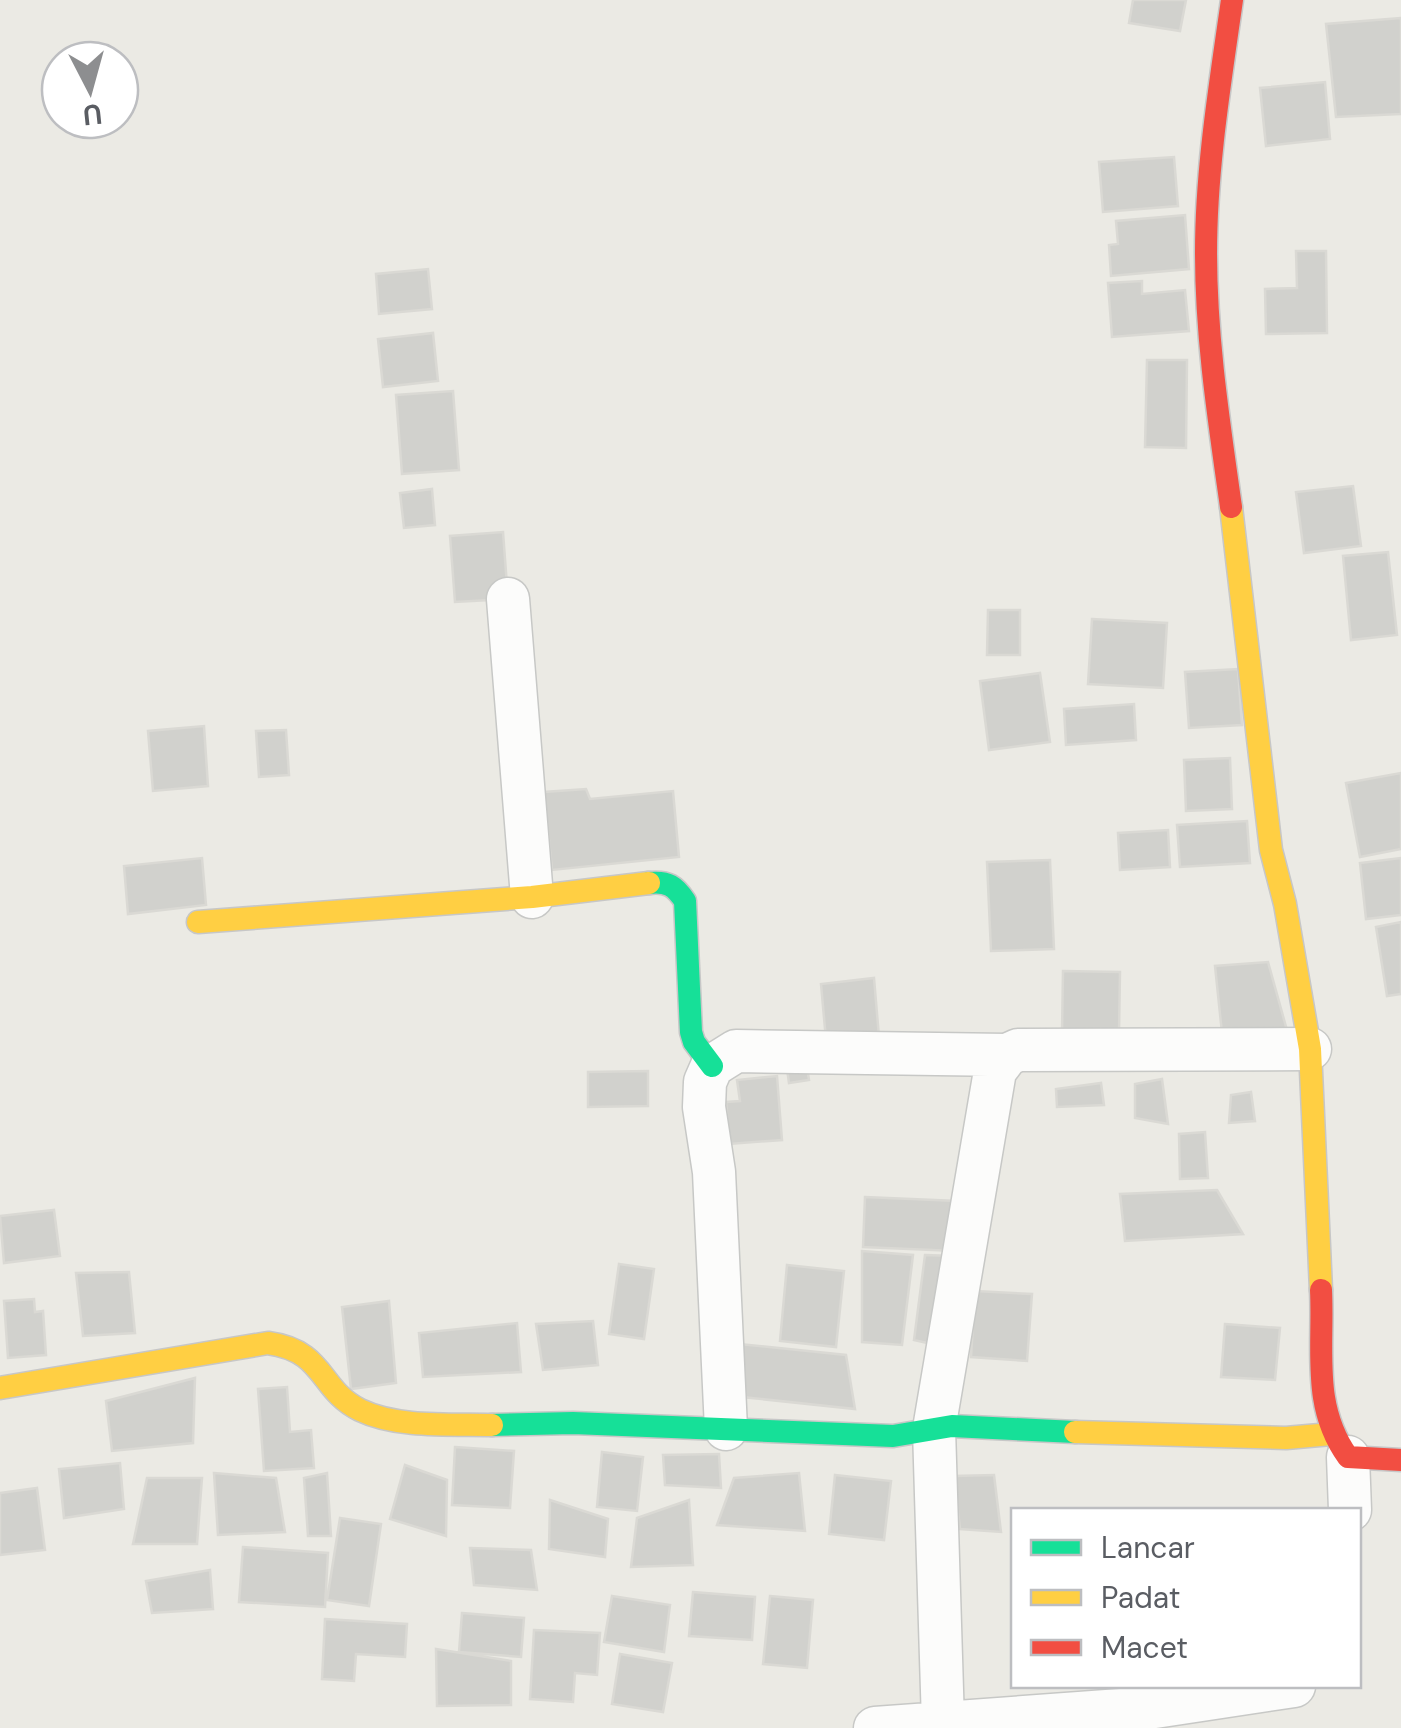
<svg xmlns="http://www.w3.org/2000/svg" width="1401" height="1728" viewBox="0 0 1401 1728" font-family="'DM Sans',sans-serif">
  <style>
    .building { fill: #d1d1cd; stroke: #dad9d4; stroke-width: 2.5 }
    .lines { fill: none; stroke-linecap: round; stroke-linejoin: round }
    .street-casing { stroke: #c7c8c6; stroke-width: 45 }
    .fast-casing { stroke: #c7c7c7; stroke-width: 25 }
    .slow-casing { stroke: #c7c7c7; stroke-width: 25 }
    .jam-casing { stroke: #c7c7c7; stroke-width: 25 }
    .street { stroke: #fcfcfb; stroke-width: 42 }
    .fast { stroke: #16e098; stroke-width: 22 }
    .slow { stroke: #ffcf43; stroke-width: 22 }
    .jam { stroke: #f24e42; stroke-width: 22 }
  </style>
  <rect width="100%" height="100%" fill="#ebeae4"/>
  <path class="building" d="M1133 0H1186L1180 31 1129 23Z
    M1401 18V114L1336 117 1326 24Z
    M1325 82 1330 139 1266 146 1260 88Z
    M1174 157 1178 206 1103 212 1099 162Z
    M1185 215 1189 269 1111 276 1109 245 1118 244 1116 221Z
    M1296 251H1326L1327 333 1266 334 1265 289 1297 288Z
    M428 269 432 309 379 314 376 274Z
    M1142 281V294L1185 290 1189 331 1112 337 1108 283Z
    M433 333 438 381 383 387 378 339Z
    M1147 360H1187L1186 448 1145 447Z
    M453 391 459 470 402 474 396 395Z
    M1353 486 1361 546 1304 553 1296 492Z
    M432 489 435 525 404 528 400 493Z
    M503 532 508 599 455 602 450 536Z
    M1388 552 1397 635 1351 640 1343 556Z
    M988 610H1020V655H987Z
    M1092 619 1167 623 1163 688 1088 684Z
    M1238 669 1242 725 1189 728 1185 672Z
    M1040 673 1050 742 989 750 980 681Z
    M1134 704 1136 740 1066 745 1064 709Z
    M204 726 208 786 153 791 148 731Z
    M286 730 289 775 259 777 256 731Z
    M1230 758 1232 809 1186 811 1184 760Z
    M1401 773V849L1360 857 1346 783Z
    M586 789 590 799 673 791 679 857 552 870 544 792Z
    M1247 821 1250 863 1180 867 1177 825Z
    M1168 830 1170 867 1120 870 1118 833Z
    M202 858 206 905 128 914 124 866Z
    M1401 858V915L1366 919 1360 863Z
    M1050 860 1054 949 991 951 987 862Z
    M1401 922V994L1387 996 1376 927Z
    M1268 962 1288 1034 1222 1033 1215 966Z
    M1063 971 1120 972 1119 1032H1062Z
    M874 978 879 1037 826 1040 821 984Z
    M807 1067 809 1080 789 1083 787 1069Z
    M648 1071V1106L588 1107V1072Z
    M777 1076 782 1140 729 1144 726 1102 740 1101 737 1080Z
    M1162 1079 1168 1124 1135 1118V1084Z
    M1101 1083 1104 1105 1057 1107 1056 1089Z
    M1251 1092 1255 1121 1229 1123 1231 1095Z
    M1205 1132 1208 1178 1180 1179 1179 1134Z
    M1217 1190 1243 1234 1125 1241 1120 1194Z
    M865 1197 957 1201 955 1251 863 1247Z
    M54 1210 60 1256 4 1263 0 1216Z
    M862 1251 913 1255 902 1345 862 1342Z
    M925 1255 953 1256 936 1345 914 1340Z
    M619 1264 654 1269 644 1339 609 1334Z
    M787 1265 844 1271 836 1347 780 1341Z
    M129 1272 135 1333 83 1336 76 1273Z
    M975 1291 1032 1294 1027 1361 971 1357Z
    M34 1299 35 1312 43 1311 46 1355 8 1358 4 1301Z
    M389 1301 396 1383 351 1389 342 1307Z
    M593 1321 598 1365 543 1370 536 1324Z
    M517 1323 521 1372 423 1377 419 1333Z
    M1225 1324 1280 1328 1275 1380 1221 1377Z
    M739 1344 846 1355 855 1409 742 1397Z
    M195 1378 193 1443 112 1451 106 1401Z
    M287 1387 290 1432 311 1430 314 1468 264 1471 258 1389Z
    M455 1447 514 1451 510 1508 452 1505Z
    M602 1452 643 1457 637 1511 597 1507Z
    M719 1454 721 1488 665 1485 663 1455Z
    M120 1463 124 1509 64 1518 59 1469Z
    M405 1465 447 1480 446 1536 390 1519Z
    M214 1473 276 1478 285 1532 218 1535Z
    M327 1473 331 1536H308L304 1478Z
    M799 1473 805 1531 717 1525 734 1478Z
    M835 1475 891 1481 884 1540 829 1534Z
    M994 1475 1001 1532 960 1529 954 1476Z
    M147 1478H202L197 1544H133Z
    M37 1488 45 1550 0 1555V1493Z
    M550 1500 608 1519 605 1557 549 1549Z
    M689 1500 693 1565 631 1567 637 1518Z
    M340 1518 381 1524 369 1606 327 1600Z
    M243 1547 328 1553 325 1607 239 1602Z
    M470 1548 531 1550 537 1590 474 1585Z
    M210 1570 213 1609 152 1613 146 1581Z
    M693 1592 755 1597 752 1640 689 1636Z
    M612 1596 670 1605 664 1652 604 1642Z
    M770 1596 813 1600 807 1668 763 1664Z
    M462 1613 524 1618 521 1657 459 1652Z
    M325 1619 407 1624 405 1657 356 1654 354 1681 322 1679Z
    M534 1630 600 1633 597 1675 575 1673 573 1702 530 1699Z
    M436 1649 511 1661V1705L437 1706Z
    M620 1654 672 1663 663 1712 612 1704Z"/>
  <g class="lines">
    <defs>
      <path id="street" d="M508 599 532 897
        M726 1429 714 1172 704 1107 705 1082 712 1066 736 1051 1007 1055
        M1348 1457 1350 1510
        M943 1723 934 1429 995 1071 1007 1055 1018 1050 1310 1049
        M875 1728 1148 1708 1294 1686"/>
      <path id="fast" d="M649 883C668 881 675 886 685 901L691 1032 694 1042 712 1066
        M492 1425 573 1423 893 1436 952 1426 1075 1432"/>
      <path id="slow" d="M1231 507 1271 850 1285 904 1310 1049 1321 1290
        M198 922 532 897 649 883
        M0 1388 268 1343C326 1351 318 1389 360 1410 397 1428 451 1424 492 1425
        M1075 1432 1286 1438 1331 1434"/>
      <path id="jam" d="M1231 507C1219 422 1206 339 1206 253 1206 169 1220 84 1232 0
        M1321 1290C1324 1349 1311 1406 1348 1457L1401 1460"/>
    </defs>
    <use href="#street" class="street-casing"/>
    <use href="#fast" class="fast-casing"/>
    <use href="#slow" class="slow-casing"/>
    <use href="#jam" class="jam-casing"/>
    <use href="#street" class="street"/>
    <use href="#fast" class="fast"/>
    <use href="#slow" class="slow"/>
    <use href="#jam" class="jam"/>
  </g>
  <rect x="1011" y="1508" width="350" height="180" fill="#ffffff" stroke="#bdbec1" stroke-width="2.5"/>
  <rect x="1031" y="1540" width="50" height="15" fill="#16e098" stroke="#bdbec1" stroke-width="2.5"/>
  <text x="1101" y="1558" font-size="30" fill="#5a5d63">Lancar</text>
  <rect x="1031" y="1590" width="50" height="15" fill="#ffcf43" stroke="#bdbec1" stroke-width="2.5"/>
  <text x="1101" y="1608" font-size="30" fill="#5a5d63">Padat</text>
  <rect x="1031" y="1640" width="50" height="15" fill="#f24e42" stroke="#bdbec1" stroke-width="2.5"/>
  <text x="1101" y="1658" font-size="30" fill="#5a5d63">Macet</text>
  <g transform="translate(90 90) rotate(174)"><circle r="48" fill="#ffffff" stroke="#bdbec1" stroke-width="2.5"/>
  <path d="M0-8L18 38L0 25L-18 38Z" fill="#8d8e90"/>
  <text y="-15" font-size="28" font-weight="bold" text-anchor="middle" fill="#5a5d63">U</text>
  </g>
</svg>
